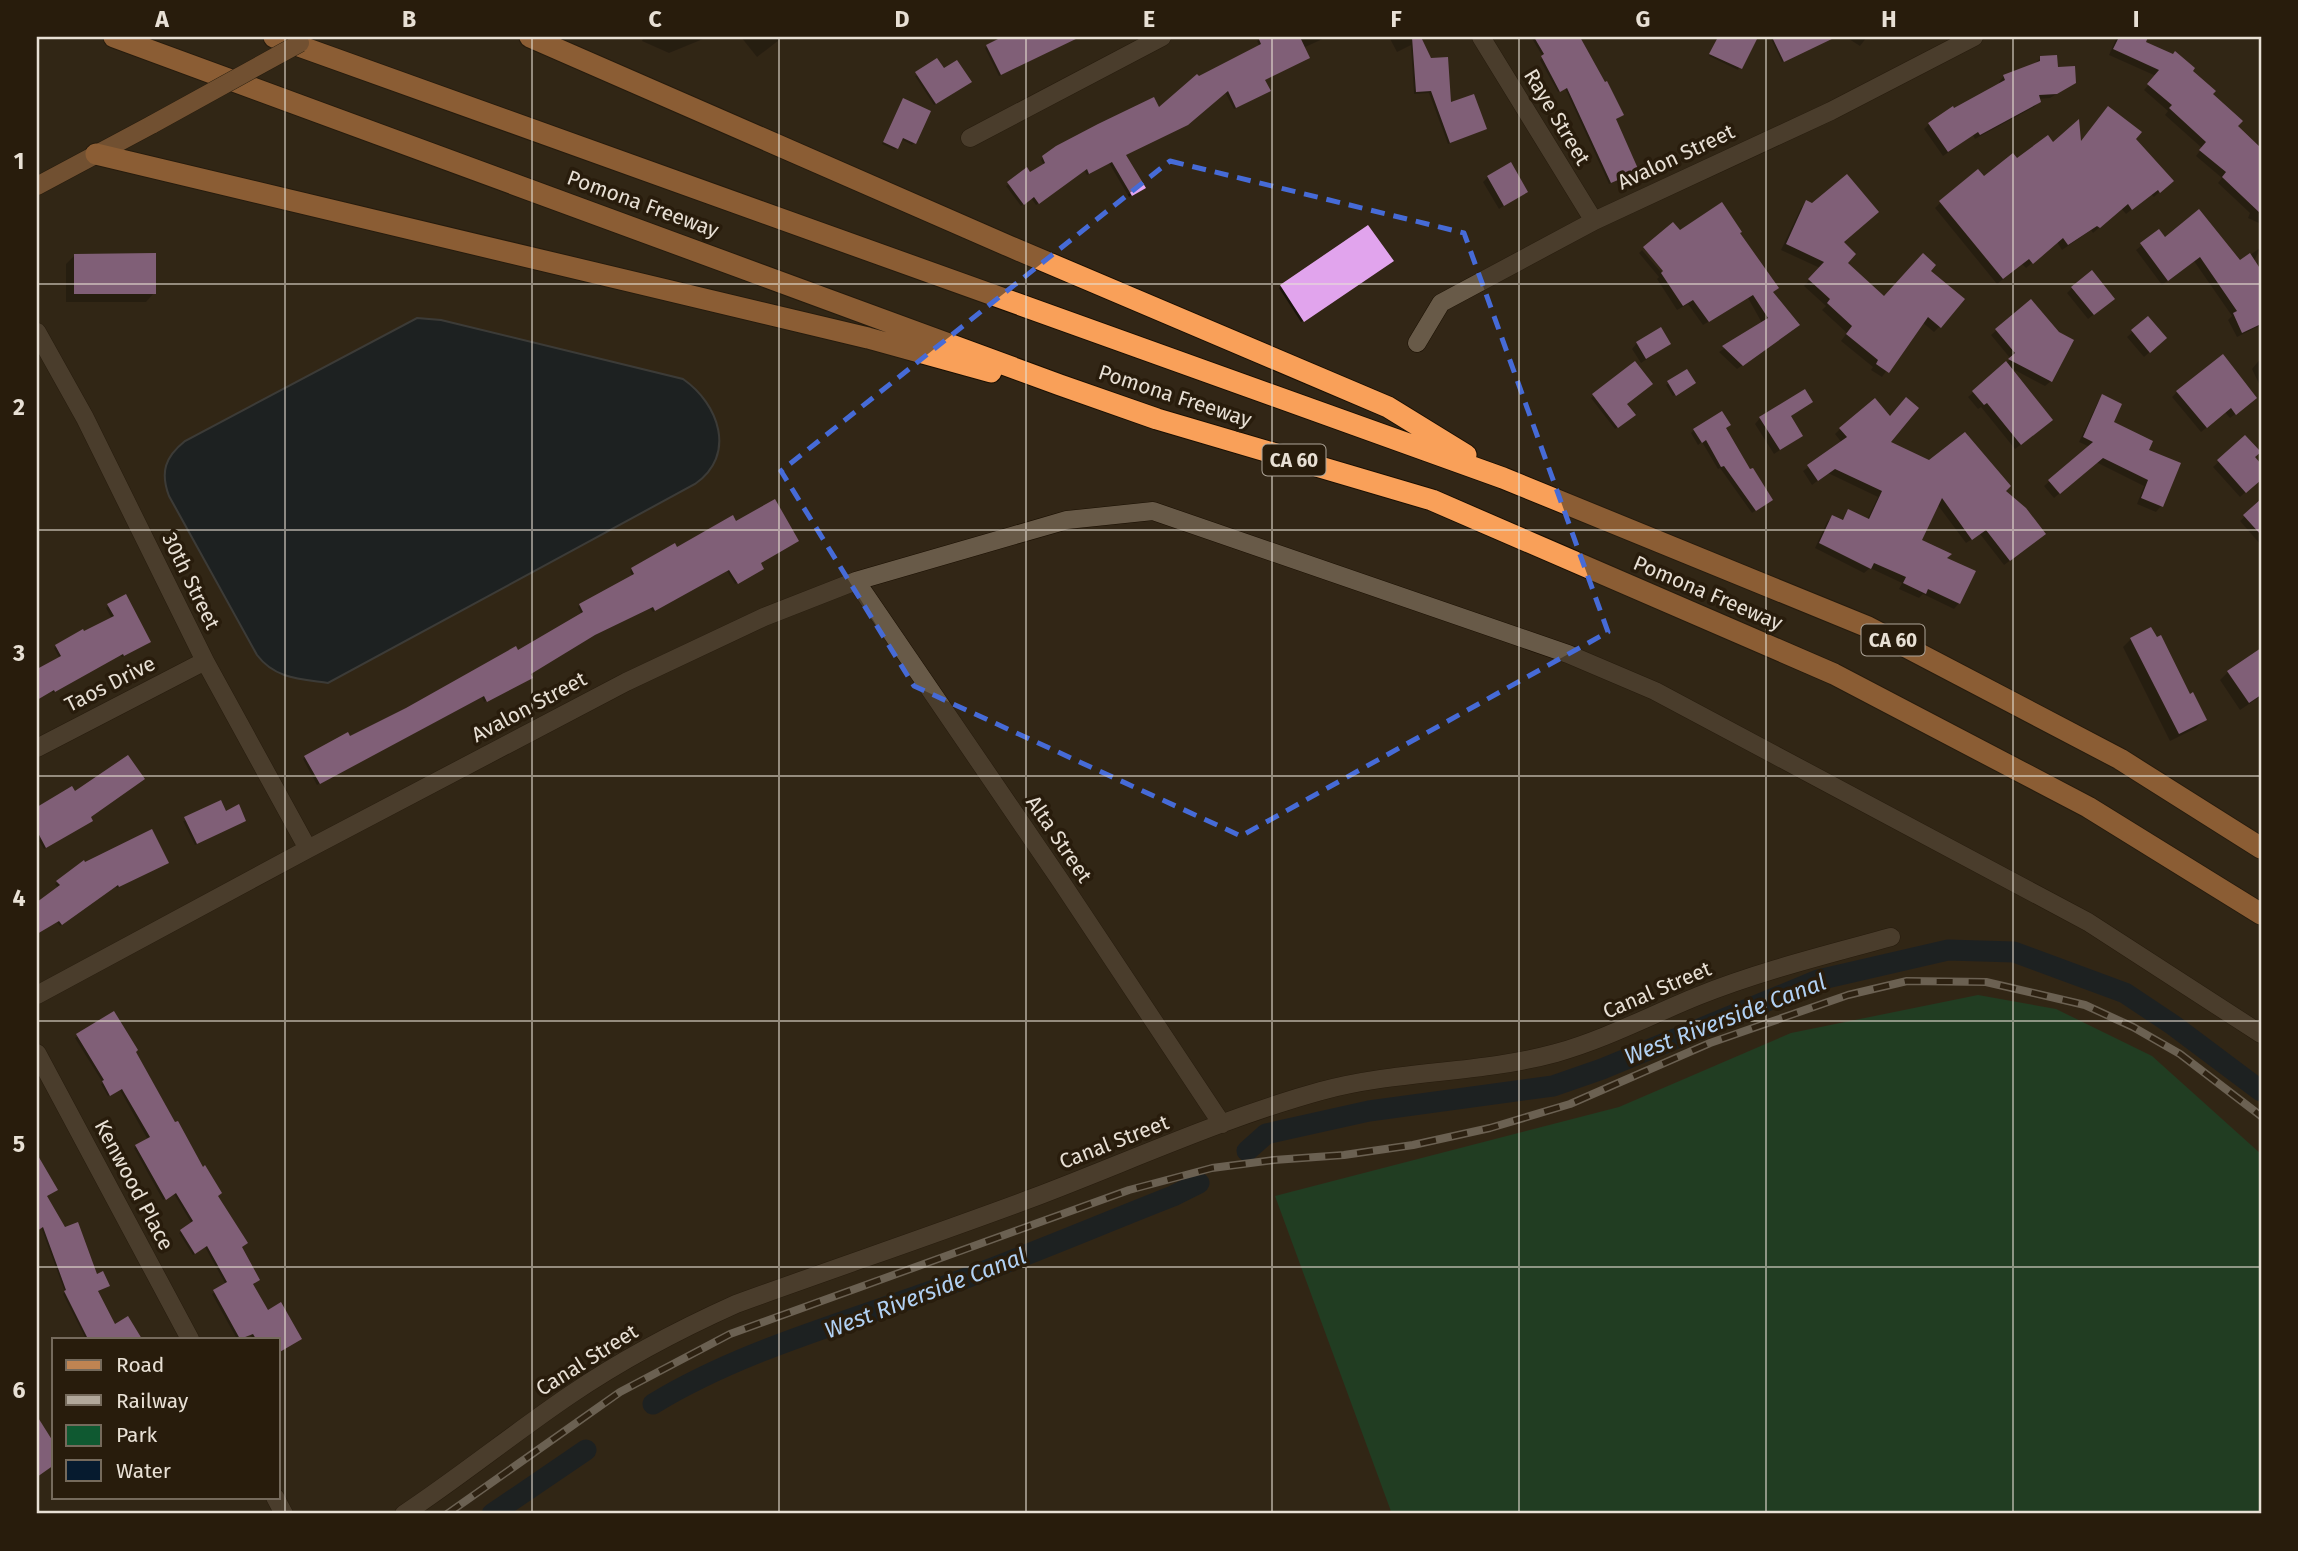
<svg xmlns="http://www.w3.org/2000/svg" width="2298" height="1551" viewBox="0 0 2298 1551" font-family="'Fira Sans',sans-serif">
  <style>
    .green { fill: #0f5931 }
    .water { fill: #061b2f; stroke: #4a5661; stroke-width: 2 }
    .shadow { fill: #0007 }
    .lines { fill: none; stroke-linecap: round; stroke-linejoin: round }
    .canal { stroke: #061b2f; stroke-width: 21 }
    .building { fill: #e1a4ed }
    .minor-casing { stroke: #1a0f02; stroke-width: 19 }
    .major-casing { stroke: #1a0f02; stroke-width: 19 }
    .highway-casing { stroke: #1a0f02; stroke-width: 23 }
    .minor { stroke: #685a48; stroke-width: 18 }
    .major { stroke: #bf8452; stroke-width: 18 }
    .highway { stroke: #f9a059; stroke-width: 21 }
    .rail-casing { stroke: #b1a89b; stroke-width: 8 }
    .rail { stroke: #281c0c; stroke-width: 5; stroke-dasharray: 16; stroke-linecap: butt }
    .major-bridge-casing { stroke: #1a0f02; stroke-width: 19; stroke-linecap: butt }
    .major-bridge { stroke: #bf8452; stroke-width: 18 }
    .marked { fill: none; stroke: #466bd7; stroke-width: 5; stroke-dasharray: 14 9; stroke-linejoin: round }
    .grid { fill: none; stroke: #e8e0d5; stroke-width: 2; stroke-opacity: 0.55 }
    .labels { text-anchor: middle; dominant-baseline: central; stroke-width: 7; stroke-linejoin: round; paint-order: stroke }
    .shield { fill: #281c0c; stroke: #aea599; stroke-width: 2 }
    .shield-label { font-size: 19px; font-weight: bold; fill: #e8e0d5 }
    .street-label { font-size: 21px; fill: #e8e0d5; stroke: #281c0c }
    .water-label { font-size: 23px; font-style: italic; fill: #b1d1f4; stroke: #281c0c }
    .neatline { fill: none; stroke: #e8e0d5; stroke-width: 2.5 }
    .grid-label { font-size: 23px; text-anchor: middle; font-weight: bold; fill: #e8e0d5 }
  </style>
  <rect width="100%" height="100%" fill="#322616"/>
  <path class="green" d="M1978 995 2056 1009 2152 1056 2261 1154V1514H1392L1275 1196 1619 1107 1791 1033Z"/>
  <path class="water" d="M417 318 441 320 683 379C719 404 737 455 695 484L328 683C301 679 275 679 257 655L169 496C160 472 165 457 185 441Z"/>
  <path class="shadow" d="M644 37H708L669 53 642 41Z
    M741 37H783L757 57Z
    M1006 37 1022 38 1079 37 999 76 985 48Z
    M1264 37H1327L1303 48 1308 58 1306 60 1263 80 1266 93 1234 109 1225 92 1124 155 1141 190 1129 197 1109 163 1087 175 1084 170 1036 205 1031 198 1021 206 1006 186 1044 165 1041 160 1043 158 1158 110 1198 78 1260 47 1257 41Z
    M1389 37H1419L1449 105 1485 129 1448 144 1429 93 1414 94 1411 45 1397 52Z
    M1531 37H1579L1622 115 1615 120 1637 171 1635 173 1609 184 1565 88 1558 92 1540 60 1543 57Z
    M1718 37H1756L1738 70 1709 56Z
    M1770 37H1813L1817 45 1782 62Z
    M1846 37H1867L1860 46Z
    M2117 37H2146L2144 43 2190 71 2236 126 2261 150V171L2259 173 2261 174V224L2248 218 2250 213 2218 183 2222 178 2196 156 2202 148 2165 115 2168 111 2144 90 2156 76 2109 55Z
    M2041 58 2074 83 2050 98 2038 99 2039 102 2034 107 1975 139 1973 135 1943 156 1924 129 1929 124 2000 85 1999 82 2004 76 2035 63Z
    M943 71 967 84 934 105 915 76Z
    M901 103 914 143 912 145 901 139 895 150 882 144Z
    M2134 139 2171 181 2154 197 2151 194 2126 214 2121 208 2093 233 2091 230 2062 250 2057 242 2026 268 2022 264 1997 284 1935 208 1941 202 2017 161 2053 145Z
    M1488 177 1526 191 1499 209 1483 182Z
    M1807 202 1842 243 1846 263 1884 298 1929 271 1940 326 1934 332 1922 322 1882 377 1871 370 1873 367 1841 341 1847 333 1822 310 1826 306 1804 286 1820 268 1781 250 1801 208Z
    M2159 232 2164 239 2240 262 2260 248 2254 262 2261 273V325L2237 337 2228 320 2232 316 2194 261 2162 285 2136 250Z
    M1679 233H1738L1793 330 1737 369 1719 352 1762 323 1748 298 1703 325 1688 304 1677 310 1657 279 1659 277 1639 253 1642 250 1667 279Z
    M75 255 154 293 146 302H66V264Z
    M1389 263 1301 322 1279 288 1281 286Z
    M2072 288 2107 304 2088 319 2067 293Z
    M2031 301 2051 381 2045 386 2009 367 2046 425 2015 449 1981 407 1978 409 1968 397 2011 359 1991 335Z
    M2148 318 2160 343 2144 357 2127 337Z
    M1637 343 1669 344 1641 363 1632 349Z
    M2261 358V388L2252 369Z
    M1635 363 1625 404 1633 415 1615 429 1591 398Z
    M1686 371 1692 385 1673 396 1666 385Z
    M2177 392 2250 403 2230 418 2225 412 2201 432 2172 397Z
    M2103 396 2112 423 2147 451 2178 464 2161 506 2156 512 2137 504 2144 486 2096 462 2054 498 2044 486 2090 447 2079 442 2098 402Z
    M1811 402 1790 417 1801 436 1774 454 1755 424 1760 418Z
    M1724 429 1749 472 1771 500 1752 513 1720 468 1718 469 1702 442 1698 445 1691 433 1694 430Z
    M1840 429 1888 443 2003 491 2039 539 2004 565 1980 534 1966 543 1937 504 1920 541 1945 558 1959 603 1954 609 1923 594 1919 598 1899 589 1902 583 1870 568 1864 573 1815 548 1827 522 1832 517 1841 521 1849 511 1867 520 1878 497 1828 473 1812 485 1803 471 1842 443 1835 434Z
    M2245 437 2253 457 2261 467V478L2240 497 2213 467Z
    M2257 505 2261 509V545L2240 521Z
    M736 524 759 563 760 570 735 584 727 571 653 612 650 608 591 637 529 674 530 677 484 702 482 697 317 785 303 759 305 757 350 738 517 652 582 615 578 607 580 605 633 577 630 571 632 569Z
    M108 606 147 644 122 657 120 655 53 693 51 690 37 699V671L60 659 54 648 112 619 106 608Z
    M2131 639 2189 696 2205 719 2196 728 2170 741 2123 647Z
    M2261 650V696L2240 710 2220 680 2228 672Z
    M72 788 89 817V822L44 849 40 842 37 843V809Z
    M225 813 244 821 195 845 183 821Z
    M165 864 117 888 115 885 60 926 57 922 37 933V904L58 888 55 884 57 882Z
    M114 1014 216 1196 240 1247 251 1284 278 1339H253L250 1334 237 1339 212 1294 226 1285 205 1247 193 1255 179 1233 192 1224 174 1194 163 1200 134 1148 148 1140 120 1090 108 1096 101 1084 103 1083 75 1038Z
    M37 1155 42 1166 45 1197 96 1277 106 1287 97 1292 114 1326 128 1319 140 1339H86L63 1294 65 1292 41 1227 37 1230Z"/>
  <g class="lines">
    <path class="canal" d="M1247 1151 1266 1134 1369 1111 1553 1086 1602 1069 1818 980 1948 950 2014 952 2125 993 2173 1025 2261 1091
      M653 1404C735 1354 830 1327 920 1295 1005 1265 1089 1229 1173 1196L1199 1183
      M492 1514 586 1450"/>
  </g>
  <path class="building" d="M1002 37H1080L1001 75 986 45Z
    M1258 37H1300L1310 58 1265 80 1271 91 1236 108 1228 91 1188 125 1126 155 1146 188 1132 196 1112 162 1089 174 1087 169 1039 204 1034 197 1024 205 1007 182 1027 167 1030 172 1045 163 1042 156 1056 146 1098 124 1154 97 1159 107 1197 74 1199 76 1261 44Z
    M1412 37H1421L1431 58 1448 57 1451 102 1474 94 1487 129 1450 143 1431 91 1416 92Z
    M1534 37H1580L1605 82 1607 81 1624 115 1616 119 1639 171 1611 183 1567 88 1560 92 1541 56 1544 54Z
    M1718 37H1758L1742 69 1709 54Z
    M1772 37H1836L1784 62Z
    M2119 37H2148L2146 42 2173 54 2175 51 2195 68 2193 71 2216 91 2213 94 2243 121 2238 126 2261 148V214L2222 177 2226 172 2199 150 2206 142 2169 108 2172 105 2147 84 2159 70 2113 49Z
    M2057 55 2058 67 2075 66 2076 83 2057 94 2039 95 2041 102 1980 135 1978 132 1948 152 1928 123 1953 106 1954 108 2005 80 2003 75 2040 61V56Z
    M937 58 944 68 957 60 972 82 936 104 915 72Z
    M903 98 931 111 916 144 903 138 898 149 883 142Z
    M2108 106 2142 132 2136 139 2174 181 2160 193 2158 190 2132 210 2128 204 2100 228 2097 226 2068 245 2063 238 2033 264 2029 259 2003 279 1939 201 1978 169 1984 176 2013 153 2017 158 2048 135 2053 142 2079 119 2081 141Z
    M1511 162 1528 192 1504 206 1487 176Z
    M1847 174 1879 212 1844 242 1856 254 1848 263 1884 296 1923 253 1936 265 1931 271 1965 299 1941 328 1928 317 1889 373 1876 364 1878 360 1846 334 1852 326 1827 303 1830 299 1808 279 1824 262 1786 244 1806 200 1812 203Z
    M1722 202 1742 232 1740 233 1779 288 1773 292 1800 325 1743 366 1722 346 1768 318 1753 295 1709 322 1693 300 1683 306 1661 273 1663 271 1643 247 1673 222 1680 230Z
    M2199 209 2240 260 2250 253 2261 270V324L2242 333 2233 313 2237 311 2200 257 2168 281 2140 243 2159 229 2165 237Z
    M1368 225 1394 261 1304 322 1280 285Z
    M156 253V294H74V254Z
    M2092 270 2115 299 2094 315 2071 287Z
    M2031 299 2059 332 2074 340 2052 382 2008 359 2015 353 1995 329Z
    M2148 316 2167 338 2150 353 2131 330Z
    M1661 327 1671 344 1646 359 1636 342Z
    M2223 354 2257 398 2236 415 2231 408 2207 428 2176 391Z
    M1635 361 1653 384 1627 404 1636 415 1618 428 1592 394Z
    M2006 361 2053 420 2021 445 1987 403 1984 405 1972 391Z
    M1687 369 1696 383 1676 396 1667 381Z
    M1805 389 1813 402 1791 416 1803 436 1780 450 1759 417Z
    M2102 394 2122 404 2114 422 2153 441 2149 450 2181 463 2163 507 2141 498 2148 480 2103 458 2060 494 2048 480 2093 442 2083 437Z
    M1906 397 1919 408 1891 442 1929 460 1965 432 2011 486 2006 491 2026 508 2046 534 2010 561 1986 530 1972 540 1942 498 1922 540 1952 554 1947 558 1976 571 1960 604 1928 589 1926 594 1903 583 1906 577 1874 563 1871 569 1819 543 1832 515 1843 520 1848 509 1869 519 1882 491 1835 469 1818 481 1807 465 1847 437 1839 428 1875 398 1890 416Z
    M1722 411 1731 425 1726 428 1750 469 1753 468 1773 500 1756 511 1724 466 1721 467 1706 440 1702 443 1693 429Z
    M2245 435 2261 452 2255 457 2261 464V480L2246 493 2217 460Z
    M775 499 799 541 761 563 764 569 738 584 729 570 655 611 653 607 595 635 531 674 533 678 487 702 484 696 320 784 304 756 348 732 350 736 406 708 516 646 518 650 583 612 579 604 634 574 631 568 675 543 677 547 733 515 736 521Z
    M2261 499V535L2243 515Z
    M126 594 151 642 124 656 123 654 55 692 54 690 37 700V669L61 656 55 645 83 629 84 631 114 616 107 604Z
    M2151 627 2157 637 2161 635 2190 694 2193 692 2207 720 2179 734 2130 638Z
    M2261 648V695L2249 703 2227 671Z
    M128 755 145 779 91 817 93 821 46 848 37 831V807L72 786 75 791Z
    M221 800 226 811 239 804 246 821 197 844 184 817Z
    M152 829 169 863 119 887 118 885 62 925 59 921 37 934V902L60 885 56 881 84 860 85 862Z
    M114 1011 138 1050 136 1052 175 1122 178 1121 203 1167 205 1165 222 1193 218 1196 248 1243 242 1247 260 1280 253 1284 268 1310 281 1302 302 1339 278 1353V1339H256L253 1334 240 1339 213 1290 227 1282 207 1246 195 1254 180 1230 193 1221 176 1193 166 1200 135 1145 150 1137 122 1089 110 1096 102 1081 104 1080 76 1034Z
    M37 1154 58 1190 47 1196 65 1227 78 1222 97 1274 103 1271 110 1286 98 1291 115 1324 128 1316 142 1339H88L64 1291 66 1290 43 1227 37 1231Z
    M37 1416 54 1443V1465L37 1477Z"/>
  <g class="lines">
    <defs>
      <path id="minor" d="M1481 37 1594 221
        M970 138 1162 37
        M37 332 85 418 205 661 308 849
        M1417 343 1441 303 1594 221 1831 111 1974 37
        M856 581 1060 880 1222 1124
        M37 748 205 661
        M37 995 308 849 626 682 764 617 856 581 1067 520 1153 511 1568 654 1655 691 2088 922 2261 1034
        M37 1053 190 1339
        M275 1497 284 1514
        M404 1514C461 1476 514 1433 570 1395 623 1359 678 1330 736 1304 835 1268 936 1234 1035 1197 1130 1161 1223 1118 1321 1091 1398 1070 1479 1074 1556 1053 1606 1039 1651 1015 1698 996 1760 971 1826 955 1891 937"/>
      <path id="major" d="M37 186 153 124"/>
      <path id="highway" d="M114 37 1060 385 1157 419 1432 500 1834 674 2088 807 2261 914
        M274 37 1503 478 1868 627 2120 759 2261 848
        M530 37 1011 247 1388 407 1466 455
        M96 154 868 338 991 372"/>
    </defs>
    <use href="#minor" class="minor-casing"/>
    <use href="#major" class="major-casing"/>
    <use href="#highway" class="highway-casing"/>
    <use href="#minor" class="minor"/>
    <use href="#major" class="major"/>
    <use href="#highway" class="highway"/>
    <defs>
      <path id="rail" d="M447 1514 620 1392 730 1334 1129 1190 1212 1168 1274 1160 1344 1155 1413 1145 1490 1128 1570 1104 1710 1043 1848 995 1907 981 1986 982 2085 1005 2133 1027 2180 1054 2261 1116"/>
    </defs>
    <use href="#rail" class="rail-casing"/>
    <use href="#rail" class="rail"/>
    <defs>
      <path id="major-bridge" d="M153 124 300 43"/>
    </defs>
    <use href="#major-bridge" class="major-bridge-casing"/>
    <use href="#major-bridge" class="major-bridge"/>
  </g>
  <path d="M0 0H2298V1551H0ZM1170 161 1464 233 1608 632 1241 836 914 686 781 471Z" fill="#322616" fill-opacity=".55" fill-rule="evenodd"/>
  <path class="marked" d="M1170 161 1464 233 1608 632 1241 836 914 686 781 471Z"/>
  <path class="grid" d="M285 37V1514M532 37V1514M779 37V1514M1026 37V1514M1272 37V1514M1519 37V1514M1766 37V1514M2013 37V1514M37 284H2261M37 530H2261M37 776H2261M37 1021H2261M37 1267H2261"/>
  <g class="labels">
    <g class="shield">
      <rect x="1262.5" y="444.5" width="63" height="31" rx="5"/>
      <rect x="1861.5" y="624.5" width="63" height="31" rx="5"/>
    </g>
    <g class="shield-label">
      <text x="1294" y="460">CA 60</text>
      <text x="1893" y="640">CA 60</text>
    </g>
    <g class="street-label">
      <text transform="translate(1557 117) rotate(59)">Raye Street</text>
      <text transform="translate(1676 157) rotate(-25)">Avalon Street</text>
      <text transform="translate(643 204) rotate(20)">Pomona Freeway</text>
      <text transform="translate(1175 396) rotate(18)">Pomona Freeway</text>
      <text transform="translate(191 581) rotate(64)">30th Street</text>
      <text transform="translate(1708 593) rotate(23)">Pomona Freeway</text>
      <text transform="translate(110 684) rotate(-27)">Taos Drive</text>
      <text transform="translate(529 707) rotate(-28)">Avalon Street</text>
      <text transform="translate(1059 839) rotate(56)">Alta Street</text>
      <text transform="translate(1657 990) rotate(-23)">Canal Street</text>
      <text transform="translate(1114 1142) rotate(-21)">Canal Street</text>
      <text transform="translate(134 1185) rotate(62)">Kenwood Place</text>
      <text transform="translate(587 1360) rotate(-32)">Canal Street</text>
    </g>
    <g class="water-label">
      <text transform="translate(1725 1019) rotate(-21)">West Riverside Canal</text>
      <text transform="translate(925 1293) rotate(-21)">West Riverside Canal</text>
    </g>
  </g>
  <rect width="2298" height="1551" fill="none" stroke="#281c0c" stroke-width="77"/>
  <rect x="52" y="1338" width="228" height="161" fill="#281c0c" stroke="#756a5c" stroke-width="2"/>
  <rect x="66" y="1360" width="35" height="10" fill="#bf8452" stroke="#756a5c" stroke-width="2"/>
  <text x="116" y="1372" font-size="21" fill="#e8e0d5">Road</text>
  <rect x="66" y="1395" width="35" height="10" fill="#b1a89b" stroke="#756a5c" stroke-width="2"/>
  <text x="116" y="1408" font-size="21" fill="#e8e0d5">Railway</text>
  <rect x="66" y="1425" width="35" height="21" fill="#0f5931" stroke="#756a5c" stroke-width="2"/>
  <text x="116" y="1442" font-size="21" fill="#e8e0d5">Park</text>
  <rect x="66" y="1460" width="35" height="21" fill="#061b2f" stroke="#756a5c" stroke-width="2"/>
  <text x="116" y="1478" font-size="21" fill="#e8e0d5">Water</text>
  <rect x="38" y="38" width="2222" height="1474" class="neatline"/>
  <g class="grid-label">
    <text x="162" y="27">A</text>
    <text x="409" y="27">B</text>
    <text x="655" y="27">C</text>
    <text x="902" y="27">D</text>
    <text x="1149" y="27">E</text>
    <text x="1396" y="27">F</text>
    <text x="1643" y="27">G</text>
    <text x="1889" y="27">H</text>
    <text x="2136" y="27">I</text>
    <text x="19" y="169">1</text>
    <text x="19" y="415">2</text>
    <text x="19" y="661">3</text>
    <text x="19" y="906">4</text>
    <text x="19" y="1152">5</text>
    <text x="19" y="1398">6</text>
  </g>
</svg>
